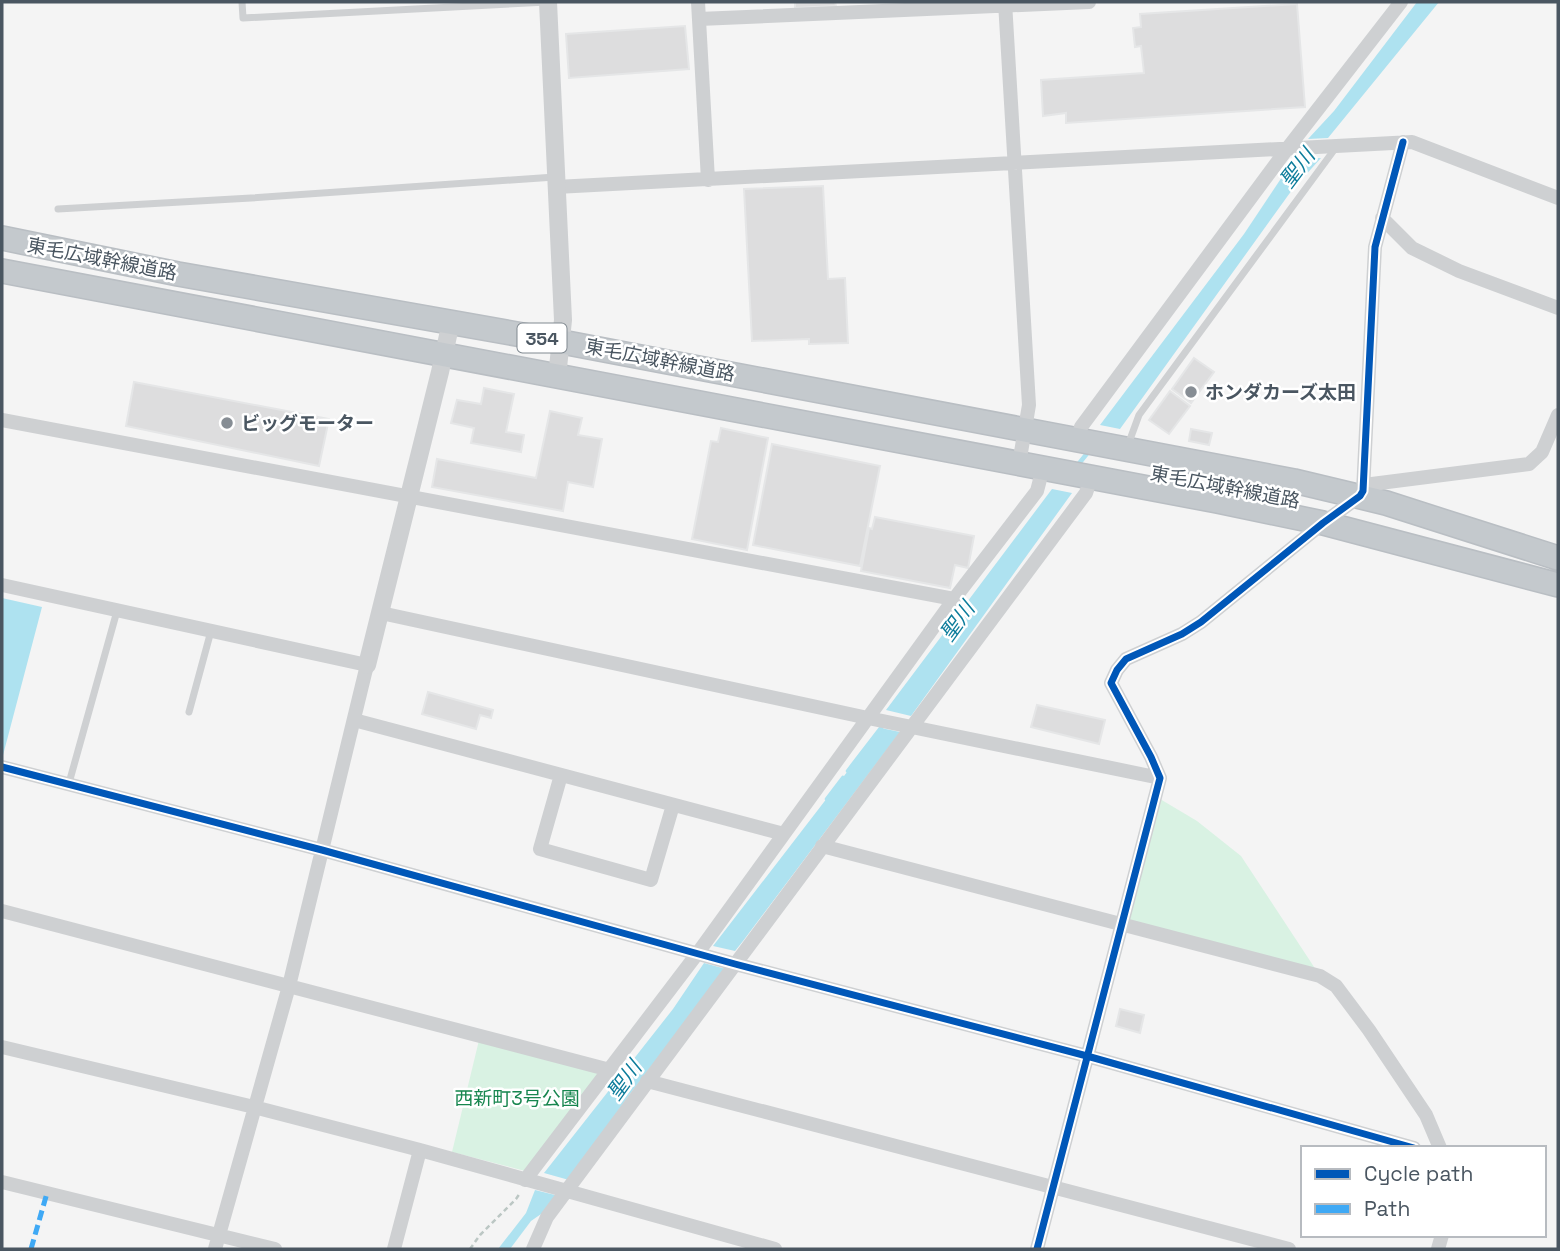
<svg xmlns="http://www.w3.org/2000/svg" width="1560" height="1251" viewBox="0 0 1560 1251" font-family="'Space Grotesk','Noto Sans JP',sans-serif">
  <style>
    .green { fill: #d9f2e3 }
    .water { fill: #aee2f0 }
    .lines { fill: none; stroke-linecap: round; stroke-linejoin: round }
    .stream { stroke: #aee2f0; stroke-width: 4.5 }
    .building { fill: #ddddde; stroke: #e5e6e7; stroke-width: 2 }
    .trunk-casing { stroke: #b9bec3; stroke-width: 26 }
    .path { stroke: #bcc7c4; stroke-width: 2.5; stroke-dasharray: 5 3.5; stroke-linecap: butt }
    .service { stroke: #ced0d2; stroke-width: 7 }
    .minor { stroke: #ced0d2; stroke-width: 14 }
    .tertiary { stroke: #ced0d2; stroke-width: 18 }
    .trunk { stroke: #c4c9cd; stroke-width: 23 }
    .quiet { stroke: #3fa9f5; stroke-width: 5; stroke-dasharray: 10 5; stroke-linecap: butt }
    .cycleway-casing { stroke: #fff; stroke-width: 11 }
    .cycleway { stroke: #0057b8; stroke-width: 7 }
    .poi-dot { fill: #868d94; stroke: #fff; stroke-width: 2.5 }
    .labels { text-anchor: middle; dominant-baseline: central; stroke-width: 5; stroke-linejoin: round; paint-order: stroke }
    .shield { fill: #fff; stroke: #808990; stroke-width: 2 }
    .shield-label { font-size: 18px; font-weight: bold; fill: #4a5661 }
    .street-label { font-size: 19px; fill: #4a5661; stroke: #fff }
    .poi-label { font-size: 19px; font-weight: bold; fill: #4a5661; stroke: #fff; text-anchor: start }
    .park-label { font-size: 19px; fill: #17864f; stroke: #fff }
    .water-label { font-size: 21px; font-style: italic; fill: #0c7c9b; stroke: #fff }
  </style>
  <rect width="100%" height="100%" fill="#f4f4f4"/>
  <path class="green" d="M1155 796 1197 821 1241 856 1320 976 1122 926Z
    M480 1036 604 1068 525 1171 452 1152Z"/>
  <path class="water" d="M1417 2H1439L1328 138 1308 139 1334 111Z
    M1321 158 1292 190 1120 429 1100 425 1244 234 1294 159Z
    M1052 489 1072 493 911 716 886 710Z
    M2 598 42 607 2 759Z
    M881 728 900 732 743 941 735 951 713 946Z
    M704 963 726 969 630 1094 569 1180 544 1173 673 1009Z
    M535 1190 559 1196 544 1212 531 1221 510 1249H498L526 1213Z"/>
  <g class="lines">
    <path class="stream" d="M1077 466 1089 451
      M848 771 881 728
      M827 799 843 778"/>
  </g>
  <path class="building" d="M795 2H835L836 6 795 8Z
    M1297 4 1305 107 1066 123V113L1043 116 1041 80 1144 73 1141 46 1135 47 1133 28 1141 27 1140 14Z
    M685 26 689 69 569 78 566 34Z
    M823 186 828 279 845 278 848 343 809 344V339L752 341 744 189Z
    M1194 358 1214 372 1191 403 1172 389Z
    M134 382 329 419 319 466 126 426Z
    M484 388 514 394 506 432 524 435 521 452 471 443 474 428 451 423 457 400 481 404Z
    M1170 391 1190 406 1169 434 1149 420Z
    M550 411 582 418 578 435 602 439 593 487 568 482 563 511 432 487 437 459 536 478Z
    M721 428 768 438 747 550 692 539 711 441 718 442Z
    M1191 429 1212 433 1209 445 1189 441Z
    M772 444 880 466 860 566 753 545Z
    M875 517 974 536 968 568 955 565 950 588 861 571 869 528 872 529Z
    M428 692 493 710 491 718 480 715 476 729 422 714Z
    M1037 705 1105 720 1099 744 1031 727Z
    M1120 1009 1144 1015 1140 1033 1116 1026Z"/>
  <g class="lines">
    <defs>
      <path id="trunk" d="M2 238 178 274 562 342 1294 481 1386 503 1558 558
        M2 271 1217 501 1323 523 1558 585"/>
    </defs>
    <use href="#trunk" class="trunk-casing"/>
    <path class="path" d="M470 1249 480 1235 516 1199 520 1193"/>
    <path class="service" d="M242 2 243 18 547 2
      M58 209 251 198 555 177
      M1128 445 1139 415 1337 146
      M189 712 211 631
      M69 783 117 611"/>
    <path class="minor" d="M698 2 708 180
      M1005 2 1029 405 1019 464
      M699 19 1089 2
      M556 187 1412 142 1558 198
      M1382 218 1412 248 1459 271 1558 308
      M2 420 954 599
      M1077 439 1081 427 1287 149 1401 2
      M1364 485 1529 464 1542 452 1558 415
      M2 585 367 665 289 986 215 1249
      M381 613 868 718 1160 778
      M354 720 784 834
      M2 767 322 850 735 964 1087 1056 1414 1148
      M561 775 540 849 651 880 673 805
      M822 846 1320 976 1336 986 1369 1030 1426 1115 1440 1148
      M2 911 610 1070
      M2 1047 254 1107 420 1150 775 1249
      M647 1081 1289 1249
      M525 1180 697 954 954 599 1037 491 1043 468
      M2 1182 275 1249
      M394 1249 420 1150
      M533 1249 547 1217 1086 493 1091 478
      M1037 1249 1160 778 1151 757 1111 683 1117 670 1126 659 1182 634 1201 622 1323 523 1360 496 1363 491 1375 247 1403 142
      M1438 1249 1442 1235"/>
    <path class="tertiary" d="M548 2 563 320 557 377
      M367 665 440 372 451 322"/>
    <use href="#trunk" class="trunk"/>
    <path class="quiet" d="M31 1249 47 1193"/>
    <defs>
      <path id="cycleway" d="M2 767 322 850 735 964 1087 1056 1414 1148
        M1037 1249 1160 778 1151 757 1111 683 1117 670 1126 659 1182 634 1201 622 1323 523 1360 496 1363 491 1375 247 1403 142"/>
    </defs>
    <use href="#cycleway" class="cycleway-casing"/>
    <use href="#cycleway" class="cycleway"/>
  </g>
  <g class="poi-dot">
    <circle cx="1191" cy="392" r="7"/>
    <circle cx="227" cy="423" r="7"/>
  </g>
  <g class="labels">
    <rect class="shield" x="517.5" y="323.5" width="49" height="29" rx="5"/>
    <g class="shield-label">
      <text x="542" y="338">354</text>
    </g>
    <g class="street-label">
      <text transform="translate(102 259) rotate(11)">東毛広域幹線道路</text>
      <text transform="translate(660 360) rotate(11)">東毛広域幹線道路</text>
      <text transform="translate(1225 487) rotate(11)">東毛広域幹線道路</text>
    </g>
    <g class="poi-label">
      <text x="1205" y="392">ホンダカーズ太田</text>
      <text x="241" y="423">ビッグモーター</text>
    </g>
    <g class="park-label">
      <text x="517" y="1098">西新町3号公園</text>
    </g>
    <g class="water-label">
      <text transform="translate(1297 168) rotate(-53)">聖川</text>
      <text transform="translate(957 621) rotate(-54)">聖川</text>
      <text transform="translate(624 1080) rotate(-54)">聖川</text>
    </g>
  </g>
  <rect width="1560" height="1251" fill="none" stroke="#4a5661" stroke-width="7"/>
  <rect x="1301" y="1146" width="245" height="91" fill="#ffffff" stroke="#b7bbc0" stroke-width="2"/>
  <rect x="1315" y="1169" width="35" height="10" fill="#0057b8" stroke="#b7bbc0" stroke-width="2"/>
  <text x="1364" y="1181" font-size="21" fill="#4a5661">Cycle path</text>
  <rect x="1315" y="1204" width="35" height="10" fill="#3fa9f5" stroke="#b7bbc0" stroke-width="2"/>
  <text x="1364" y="1216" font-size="21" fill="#4a5661">Path</text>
</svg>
